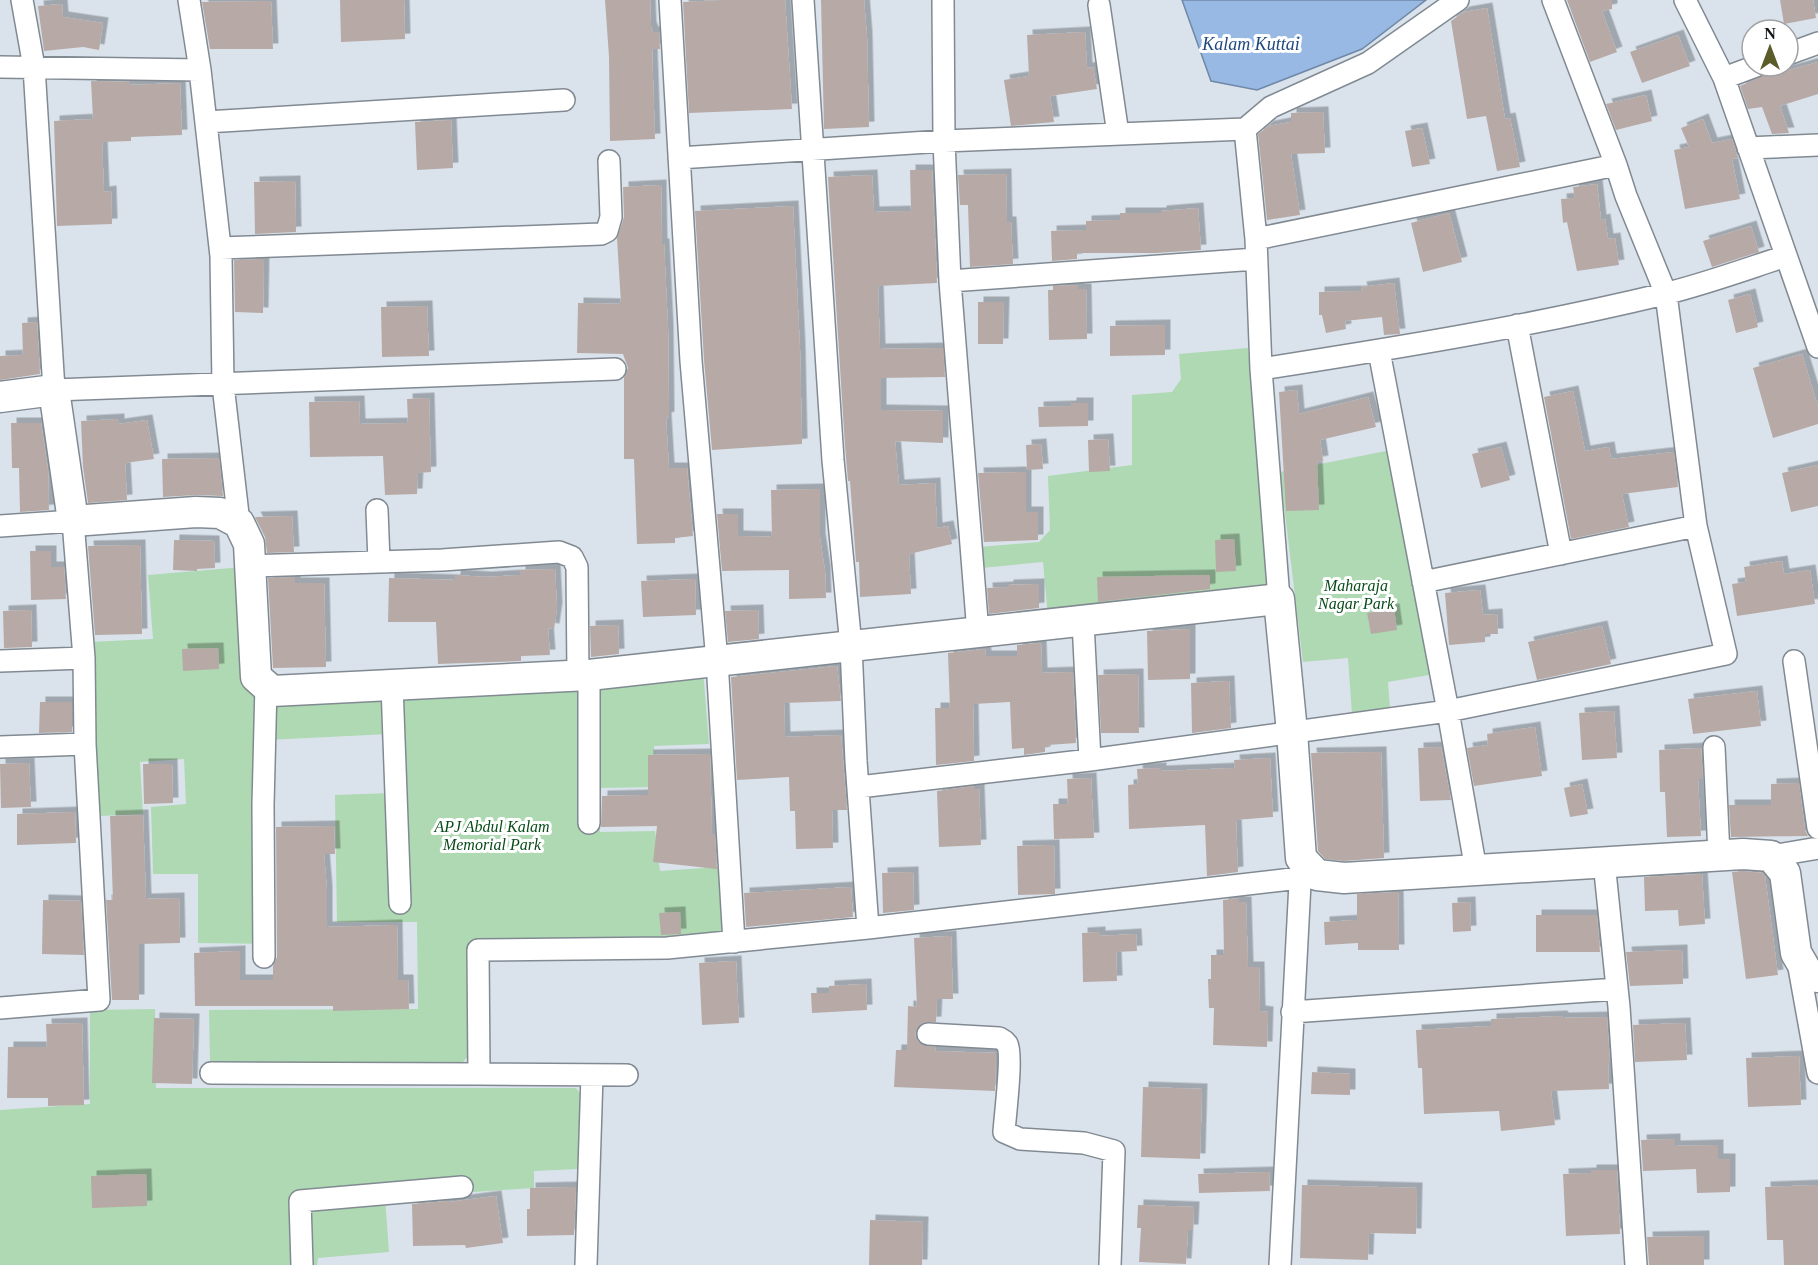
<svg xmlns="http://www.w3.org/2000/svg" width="1818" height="1265" viewBox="0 0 1818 1265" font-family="Georgia,serif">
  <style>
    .green { fill: #aed9b2 }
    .water { fill: #98b9e4; stroke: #7088a7; stroke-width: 1.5 }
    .building { fill: #b7aaa6; filter: url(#shadow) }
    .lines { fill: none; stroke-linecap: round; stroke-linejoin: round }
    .street-casing { stroke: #818a92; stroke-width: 24 }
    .secondary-casing { stroke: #818a92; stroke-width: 33 }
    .street { stroke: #fff; stroke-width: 21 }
    .secondary { stroke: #fff; stroke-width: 30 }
    .labels { text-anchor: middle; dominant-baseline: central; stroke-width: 6; stroke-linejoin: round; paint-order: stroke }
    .park-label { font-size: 16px; font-style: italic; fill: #094c1a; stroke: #fff }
    .water-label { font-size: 18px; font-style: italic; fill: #1e487d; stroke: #fff }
  </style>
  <defs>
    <filter id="shadow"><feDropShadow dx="5.5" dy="-5.5" stdDeviation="0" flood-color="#0004"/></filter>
  </defs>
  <rect width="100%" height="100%" fill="#dae3ec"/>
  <path class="green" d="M1248 348 1271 594 1048 617 1043 562 981 568 979 547 1039 542 1050 530 1048 476 1132 465V395L1172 392 1181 379 1179 354Z
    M1391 450 1435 674 1388 682 1390 709 1352 715 1348 658 1303 662 1280 472Z
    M243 567 249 678 703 669 709 744 654 746 655 787 598 788 600 832 655 831 660 871 719 867 725 933 652 940 470 944V1054L462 1063 210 1062 209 1010 418 1009 417 922H337L335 795 392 793 389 734 267 740 269 944 198 943V874H153L151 807 186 804 184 759 140 762 143 814 100 816 89 642 153 639 148 575Z
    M155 1009 156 1088H576L580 1093 578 1169 534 1171V1188L385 1198 389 1252 318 1258 317 1265H0V1110L90 1104V1010Z"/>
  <path class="water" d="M1182 0H1426L1362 49 1257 90 1211 81Z"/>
  <path class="building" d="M340 0H404L405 39 341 42Z
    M605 0H650L651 27 653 32H659L660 49H652L655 139 610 141 609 57Z
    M724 0H785L792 109 689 113 683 2Z
    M821 0H864L867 37 869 127 824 129Z
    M1567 0H1612V9L1602 11 1617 52 1590 62Z
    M1780 0H1813L1816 18 1784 24Z
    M271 1 273 49H210L202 2Z
    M62 4 63 17 103 23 99 50 83 47 44 51 38 6Z
    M1487 8 1505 119 1510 118 1520 167 1497 171 1486 116 1467 119 1451 21 1464 12Z
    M1085 32 1087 68 1093 67 1097 89 1050 96 1054 122 1011 126 1004 80 1029 76 1027 35Z
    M1678 35 1690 66 1642 83 1630 52Z
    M1818 62V94L1780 106 1789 133 1772 134 1762 107 1748 109 1740 86 1765 75 1793 69Z
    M91 81 130 82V85L180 83 182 135 131 137V141L102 142 104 192 111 191 112 224 57 226 54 121 93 119Z
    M1646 95 1652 121 1616 130 1606 104Z
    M1323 112 1325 153 1291 154 1300 215 1267 220 1258 134 1269 126 1291 122V113Z
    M1703 119 1712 143 1732 139 1738 158 1732 159 1740 199 1685 209 1674 150 1689 147 1681 128Z
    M451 120 453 168 417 170 415 122Z
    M1422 128 1430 164 1412 167 1405 131Z
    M910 170H932L937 283 878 286 880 349 943 348 945 377 881 378V410L943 411V443L895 441 899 485 935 483 937 528 948 526 952 544 909 554 911 594 860 597 859 562H856L850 481H848L845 446 828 177 872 175 874 212 911 211Z
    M1006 174 1007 222H1011L1013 264 970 267 968 205H960L958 175Z
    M295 181 296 232 255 234 254 182Z
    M1597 184 1601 220 1605 219 1608 239 1615 238 1619 265 1577 271 1567 222 1563 223 1561 199 1575 198 1573 187Z
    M661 185 662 244H664L668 328 669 417 666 418 669 468H687L693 536 675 538V543L637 544 634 459H624V377L628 368 623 354 577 353 578 303 621 304 617 238 624 217 623 187Z
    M793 206 800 349 802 444 712 450 704 360 695 211Z
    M1198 208 1201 250 1156 253H1077V259L1052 261 1051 231 1086 230V221L1120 220V213H1161V211Z
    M1449 213 1462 262 1423 272 1411 223Z
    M1751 226 1759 252 1712 267 1703 241Z
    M261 259H264L263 313 235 312 234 260Z
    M1394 283 1400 334 1384 335 1382 317 1345 321 1346 329 1326 333 1322 315H1319V292L1362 291 1361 287Z
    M1078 285V289H1086L1087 339 1049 340 1048 290H1053V286Z
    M1750 294 1758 327 1736 333 1728 300Z
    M978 302H1004L1003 344H978Z
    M427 306 429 356 382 357 381 307Z
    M37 322 40 374 0 380V356L23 355 22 323Z
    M1165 325V355L1110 356V326Z
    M1802 354 1818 407V424L1773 438 1753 368Z
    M1297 390 1299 414 1368 397 1376 427 1320 440 1323 461 1317 462 1319 510 1286 511 1279 392Z
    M1573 391 1585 451 1609 447 1611 459 1674 452 1678 487 1622 494 1629 527 1571 539 1544 397Z
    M429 398 431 472 418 473 417 494 385 495 383 456 310 457 309 402 359 401 360 424 408 423 407 399Z
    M1071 403H1088V426L1039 427 1038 407 1071 406Z
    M119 419V424L147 420 154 459 125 463 127 500 88 503 83 467 81 421Z
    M11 423H41L48 470 49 510 20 512 19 468H12Z
    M1108 439 1110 471 1089 472 1088 440Z
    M1041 444 1043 469 1027 470 1026 445Z
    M1501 447 1510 480 1481 488 1472 454Z
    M219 458 223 496 197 495 163 497 162 459Z
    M1818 465V506L1791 512 1782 473Z
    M1026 472V512H1038V540L984 542 978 473Z
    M820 489V538L825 571 826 598 789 599V570L722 571 717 514H738V536L772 537 771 490Z
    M292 516 294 552 267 553 265 537 255 517Z
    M1234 539 1236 571 1216 572 1215 540Z
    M174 540 214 541 215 568 197 569V571L173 570Z
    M140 545 142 634 95 635 88 546Z
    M30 551H51V567H64L66 599 31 600Z
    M1782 561 1784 574 1810 570 1815 604 1737 616 1732 584 1746 582 1744 567Z
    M555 569 557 608 554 629 548 628 550 655 521 656V661L438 664 436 622H388L389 578 455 580V575L486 577 520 575V570Z
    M1210 575V589L1098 602 1097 577Z
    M295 577V583H324L326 667 273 668 268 578Z
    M695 579 696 615 643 617 641 581Z
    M1039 584V608L989 614 987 588 1008 587V585Z
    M1480 590 1483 615 1497 614 1498 634H1485V642L1449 645 1445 593Z
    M1394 609 1397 630 1371 634 1367 613Z
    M31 610 32 647 4 648 3 611Z
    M758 610 759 639 728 642 725 611Z
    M618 625 619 654 591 657 590 626Z
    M1602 626 1611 664 1537 680 1528 642Z
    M1190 629V679L1148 680 1147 631Z
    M1039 643 1041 644 1042 673 1073 672 1076 743 1048 745 1049 747H1045V752L1024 755V748L1012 749 1010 702 973 704 974 761 936 765 935 708H950L948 653 985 649 986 656H1017V645Z
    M218 648 219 669 183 671 182 649Z
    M837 666 841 701 784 703 785 737 841 735 847 810H832L833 848 796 849 795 811H790L789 777 737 780 731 677Z
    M1138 674 1139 733H1101L1098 675Z
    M1229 681 1231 728 1192 733 1191 683Z
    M1757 691 1761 726 1693 734 1688 699Z
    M40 702H72V732L39 733Z
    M1614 711 1617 758 1582 760 1579 713Z
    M1535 727 1542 776 1474 786 1467 748 1488 745 1487 734Z
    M1441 747 1451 800 1420 801 1418 748Z
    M1701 748 1703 779H1698L1701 836 1667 837 1665 792H1660L1659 750Z
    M1381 752 1384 858 1344 861 1325 859 1318 851 1311 753Z
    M710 754 712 834H715L717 869 653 862 657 826 601 827 602 796 648 795V755Z
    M1270 758 1273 817 1236 820 1238 872 1207 876 1205 825 1129 829 1128 785 1138 784 1137 769 1161 768V771L1235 768 1234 760Z
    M29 763 31 807 1 808 0 764Z
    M143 764H172L173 803 144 804Z
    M1091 778 1094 838 1054 839 1053 804H1068L1067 779Z
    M1799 783 1805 830 1808 836 1731 837 1729 805H1771V784Z
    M1582 784 1588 814 1570 817 1564 788Z
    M974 786V789H979L981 845 939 847 937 791Z
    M75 812 76 843 17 845V814Z
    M143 815 146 899 179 898 180 943 139 944V1000H112L106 900H113L110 816Z
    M334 826 335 854H324L327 891V927L397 925 398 980H408L409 1009 333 1011V1006H195L194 953 240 951V980H273V966L277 957 276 827Z
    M1054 845 1055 894 1018 895 1017 846Z
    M1743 871 1762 873 1765 876 1778 975 1746 979 1732 872Z
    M913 872 914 910 883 913 882 873Z
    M1702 874 1705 924 1679 926 1678 910 1645 911 1644 877Z
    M851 887 853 917 746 927 744 893Z
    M1398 892 1399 950H1358V943L1325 945 1324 922 1357 920V894Z
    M1239 898V902H1246L1248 967H1259L1260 1011 1268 1012 1267 1047 1213 1045 1214 1008H1209L1208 979H1211V955H1224L1223 900Z
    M43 900 81 901 84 955 42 954Z
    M1470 902 1471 931 1453 932 1452 903Z
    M680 912 681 934 661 935 659 913Z
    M1536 915H1597L1600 952H1536Z
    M1100 932V936L1136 934 1137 951 1116 952 1117 981 1083 982 1082 933Z
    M951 936 953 999H937L936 1022 922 1023 915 1033 916 1039 922 1045 936 1047 935 1051 996 1053 995 1091 894 1087 896 1050H907L908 1006 917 1007 914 938Z
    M1682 950 1683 984 1630 986 1626 952Z
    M736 961 739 1023 702 1025 699 963Z
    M866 984 867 1010 812 1013 811 993H829V986Z
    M1562 1016 1563 1018 1607 1017 1610 1063H1608L1609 1089 1551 1091 1555 1125 1501 1131 1499 1111 1424 1114 1422 1068H1418L1416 1030 1491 1026V1019Z
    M154 1018 194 1019 192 1084 152 1083Z
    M82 1023 84 1105 48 1106V1098H7L8 1047H47L46 1024Z
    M1685 1023 1687 1060 1635 1062 1633 1025Z
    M1799 1056 1801 1105 1748 1107 1746 1058Z
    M1312 1072 1350 1074V1095L1311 1094Z
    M1143 1087 1202 1089 1200 1159 1141 1157Z
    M1675 1139V1146L1718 1145V1159H1730V1192L1697 1193 1696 1169 1643 1171 1641 1140Z
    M1591 1170H1617L1620 1234 1566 1236 1563 1174 1591 1173Z
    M1269 1172 1270 1191 1199 1193 1198 1174Z
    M146 1174 147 1206 92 1208 91 1176Z
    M1302 1185 1417 1188 1416 1234 1369 1233 1368 1260 1300 1258Z
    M1818 1185V1265H1784L1783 1240H1767L1765 1187Z
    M576 1187 574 1235 527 1236V1209H530V1188Z
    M496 1196 503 1243 466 1248 465 1245 413 1246 412 1204 449 1201V1202Z
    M1138 1205 1194 1207 1193 1230H1188L1186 1264 1139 1262 1141 1228H1137Z
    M870 1220 923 1222 922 1265H869Z
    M1704 1236V1265H1649L1647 1237Z"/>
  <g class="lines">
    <defs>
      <path id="street" d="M22 0 34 67 54 390 615 369
        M189 0 200 70
        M670 0 691 361 717 661 734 942
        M803 0 833 460 851 646 856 761 868 928
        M943 0 944 141 950 281 978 633
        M1685 0 1724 78
        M1099 5 1118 134
        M1788 54 1818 43
        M1756 66 1724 78 1818 347
        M0 67 200 70 221 256 223 385 239 523
        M206 122 564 100
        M1748 148 1818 145
        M679 158 944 141 1245 129
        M1256 239 1245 129 1271 107 1368 63 1458 0
        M220 248 601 234 607 231 611 217 609 161
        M950 281 1256 259
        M1517 325 1561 554
        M1261 369C1396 348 1532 326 1664 294 1705 284 1746 269 1786 256
        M377 510 379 562
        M0 526 73 521 84 658 85 744 99 1000 0 1008
        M250 566 442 560 559 552 572 557 577 567 578 676
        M1423 582 1696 526
        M1279 599 1261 369 1256 239 1616 165
        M1083 622 1090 760 1448 711 1379 351
        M0 661 84 658
        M1794 661 1818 828
        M589 675V823
        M392 685 400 903
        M0 747 85 744
        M1714 747 1719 855
        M859 787 1090 760
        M1771 856 1818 848
        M1604 862 1619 1007 1636 1265
        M1476 870 1448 711 1726 654 1696 526 1666 294 1626 196 1616 165 1553 0
        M264 957 263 805 266 685
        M1798 962 1818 1073
        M1292 1012 1617 989
        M928 1034 999 1038C1003 1040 1004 1040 1007 1044 1013 1054 1005 1116 1004 1132L1020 1139 1084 1143 1114 1151 1110 1265
        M211 1073 479 1074
        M627 1075 479 1074 478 950 667 948 868 928 1300 878
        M302 1265 300 1201 462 1187
        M586 1265 592 1075
        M1280 1265 1301 864"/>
      <path id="secondary" d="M0 397 54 390 73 521 196 512 220 513 239 523 249 544 256 677 272 691 589 675 1279 599 1292 732 1301 858 1317 875 1344 878 1743 854 1771 856 1785 873 1796 953 1809 975 1818 977"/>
    </defs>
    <use href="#street" class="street-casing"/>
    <use href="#secondary" class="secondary-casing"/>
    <use href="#street" class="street"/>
    <use href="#secondary" class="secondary"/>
  </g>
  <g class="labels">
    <g class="park-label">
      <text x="1356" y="585">Maharaja<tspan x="1356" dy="18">Nagar Park</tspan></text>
      <text x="492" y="826">APJ Abdul Kalam<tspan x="492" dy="18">Memorial Park</tspan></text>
    </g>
    <g class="water-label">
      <text x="1251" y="44">Kalam Kuttai</text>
    </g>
  </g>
  <g transform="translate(1770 48)"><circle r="28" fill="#ffffff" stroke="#a0a1a3" stroke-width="1.5"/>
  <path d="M0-4.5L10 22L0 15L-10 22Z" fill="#5a5c29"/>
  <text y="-9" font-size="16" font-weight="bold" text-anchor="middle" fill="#121518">N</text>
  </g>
</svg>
